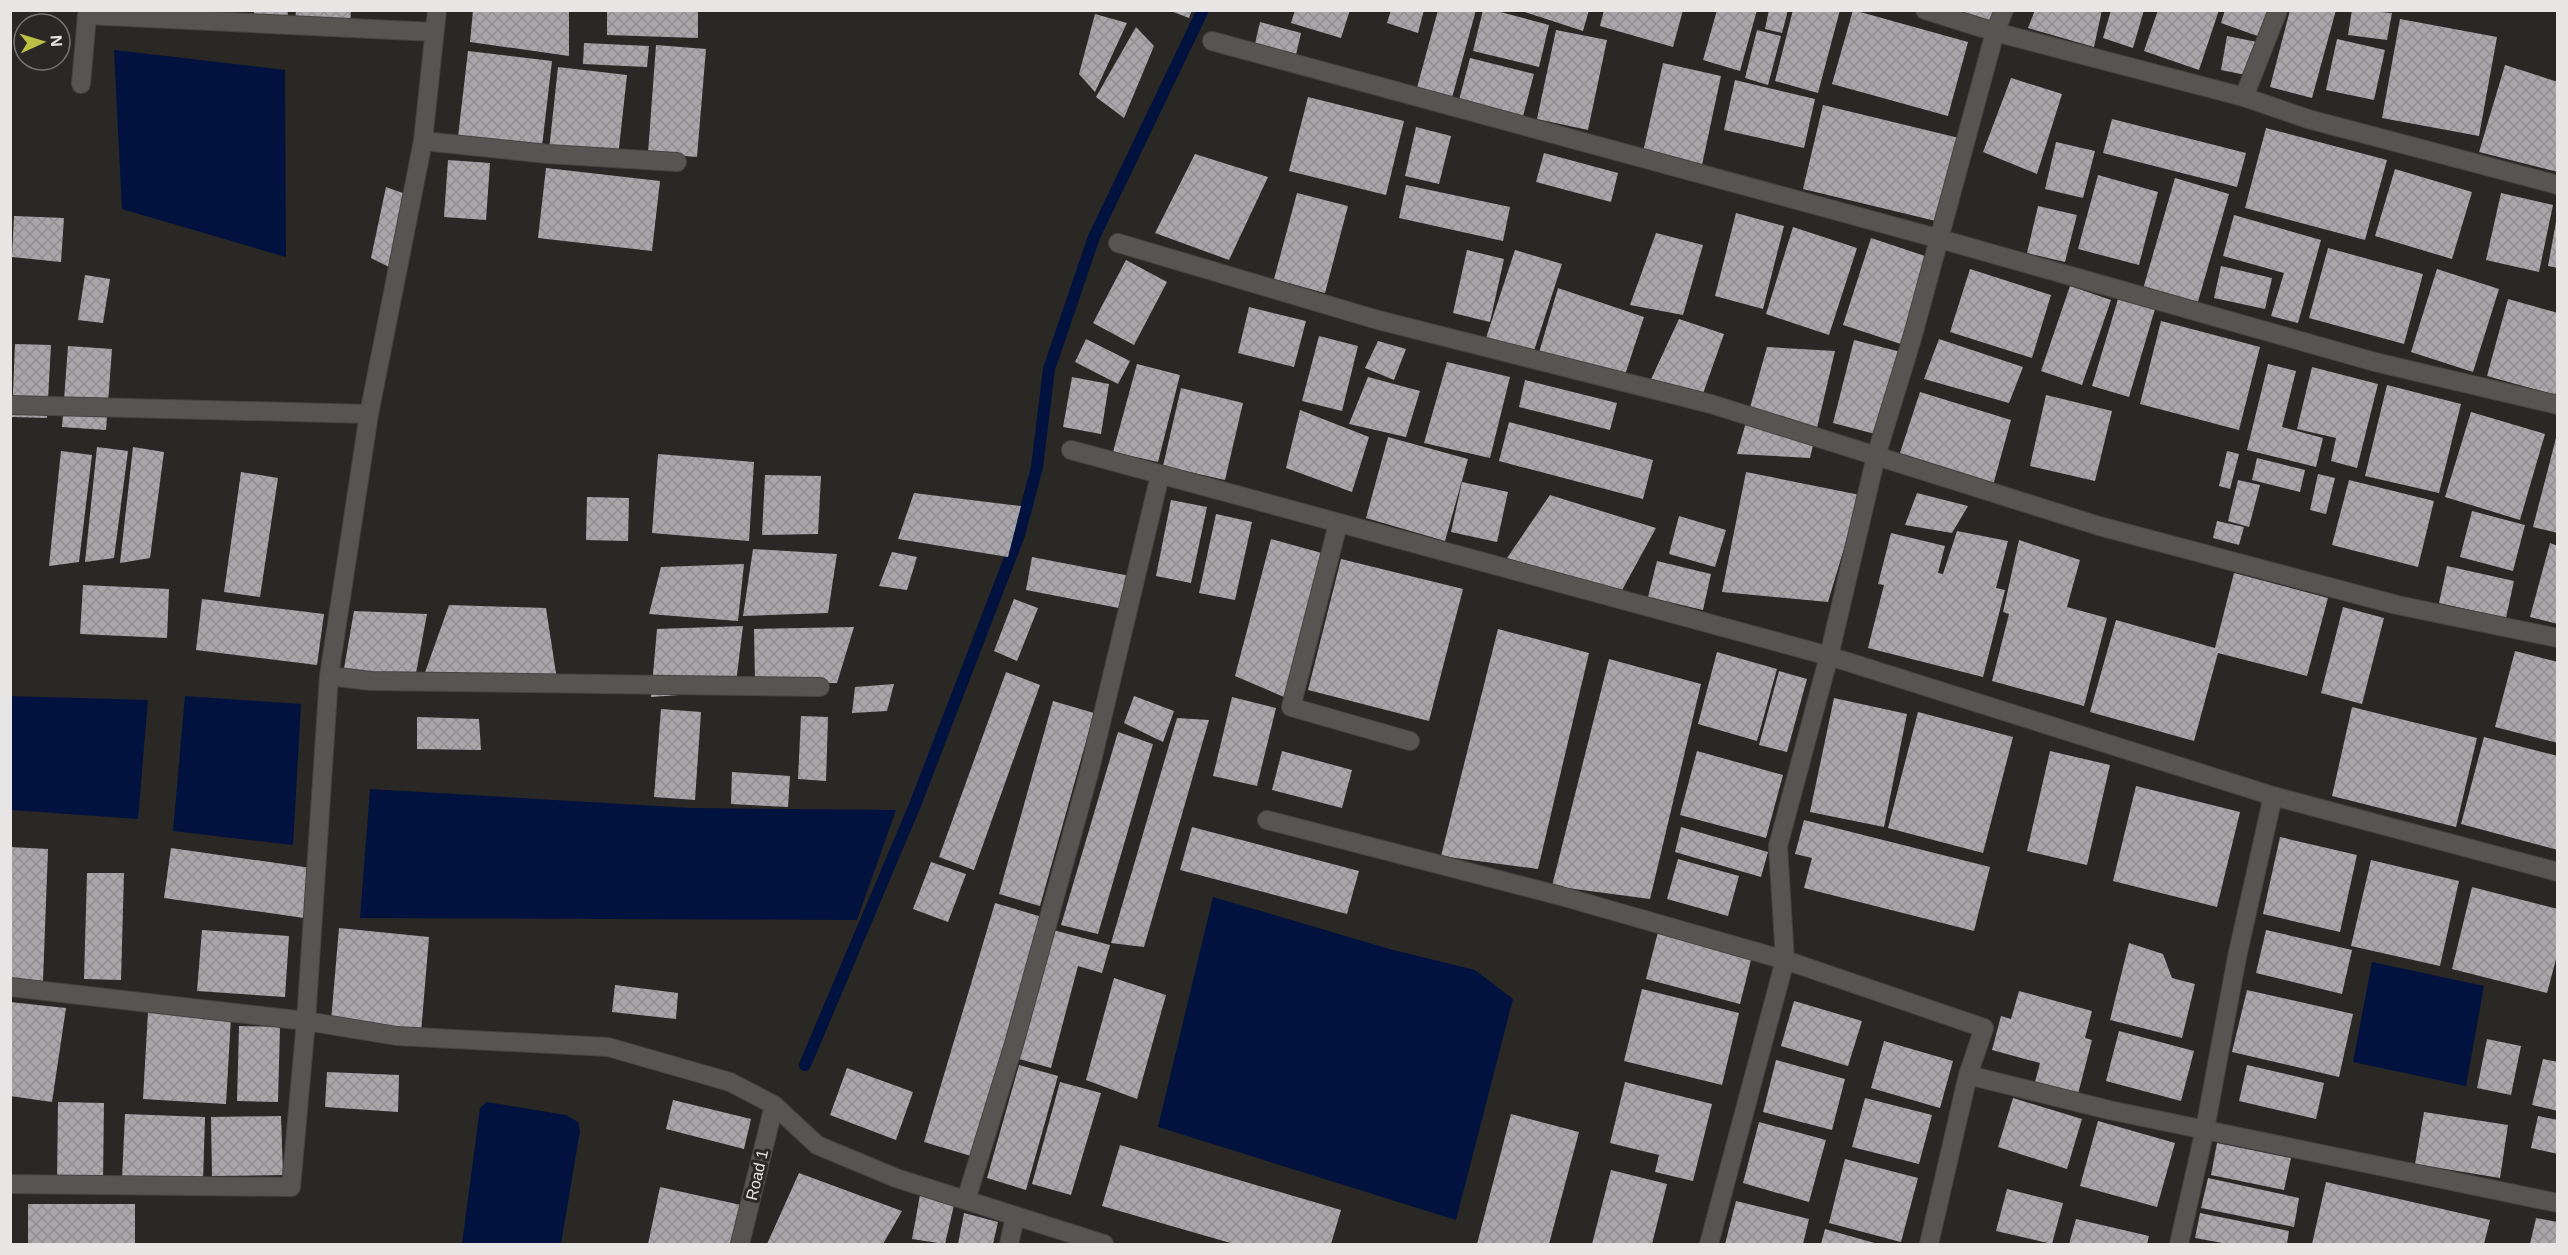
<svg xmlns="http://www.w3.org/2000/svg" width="2568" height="1255" viewBox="0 0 2568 1255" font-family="Arial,sans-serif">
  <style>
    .water { fill: #02123e }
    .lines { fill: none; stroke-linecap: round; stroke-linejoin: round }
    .stream { stroke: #02123e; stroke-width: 12 }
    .building { fill: url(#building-cross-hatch) }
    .street-casing { stroke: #464341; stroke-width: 20 }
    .street { stroke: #575551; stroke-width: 18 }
    .labels { text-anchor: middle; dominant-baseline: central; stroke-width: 6; stroke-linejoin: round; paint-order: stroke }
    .street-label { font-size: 16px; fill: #e7e6e4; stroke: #2a2824 }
  </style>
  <defs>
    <pattern id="building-cross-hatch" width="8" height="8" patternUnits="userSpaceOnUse" patternTransform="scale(1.5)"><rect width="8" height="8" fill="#a8a6aa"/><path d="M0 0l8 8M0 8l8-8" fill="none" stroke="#8f8e90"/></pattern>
  </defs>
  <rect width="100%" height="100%" fill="#2a2824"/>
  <path class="water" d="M114 50 285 70 286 257 122 209Z
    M10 696 148 700 138 819 11 810Z
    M185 696 301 704 293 845 173 831Z
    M370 789 691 808 896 810 857 920 360 918Z
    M1213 897 1393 950 1475 970 1513 999 1456 1220 1158 1127Z
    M2372 962 2484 986 2466 1086 2353 1062Z
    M487 1102 566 1115 578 1122 580 1131 561 1244H462L480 1108Z"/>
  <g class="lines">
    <path class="stream" d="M805 1065 915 805 1019 535 1037 467 1049 369 1094 237 1203 10"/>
  </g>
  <path class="building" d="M254 10H288L287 25 254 23Z
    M296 10H351L350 26 295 24Z
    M473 10H569V56L470 42Z
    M607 10H698V38L607 35Z
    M1168 10H1192L1189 18Z
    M1295 10H1350L1341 38 1291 23Z
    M1391 10H1424L1418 33 1387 23Z
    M1438 10H1476L1450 105 1415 95Z
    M1483 10H1493L1549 25 1539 67 1473 51Z
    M1519 10H1589L1583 31Z
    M1604 10H1683L1673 47 1600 26Z
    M1717 10H1757L1740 71 1703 60Z
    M1769 10H1788L1782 33 1765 29Z
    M1793 10H1840L1818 93 1775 81Z
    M1853 10 1968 42 1948 116 1832 84Z
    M1953 10H1997L1992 25Z
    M2035 10H2102L2094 47 2028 28Z
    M2111 10H2144L2133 48 2103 38Z
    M2158 10H2219L2199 70 2144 51Z
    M2225 10H2276L2266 39 2221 23Z
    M2290 10H2336L2312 98 2270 87Z
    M2352 10 2392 13 2387 40 2348 35Z
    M1095 14 1127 23 1095 92 1079 74Z
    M2400 19 2497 37 2479 136 2382 118Z
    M1260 22 1301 33 1295 59 1254 48Z
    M1136 27 1154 46 1124 118 1096 97Z
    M1556 30 1607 40 1588 130 1537 119Z
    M1757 30 1781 36 1768 85 1745 78Z
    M2227 36 2262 43 2256 77 2221 70Z
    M2337 39 2385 50 2374 100 2326 90Z
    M584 43 649 46 647 67 583 64Z
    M656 45 706 49 697 157 648 153Z
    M468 51 552 61 541 155 457 145Z
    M1470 58 1534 74 1522 120 1458 104Z
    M1663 63 1721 76 1702 165 1643 152Z
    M2505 65 2558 82V172L2479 152Z
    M558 67 627 75 618 157 549 150Z
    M2011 78 2062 94 2037 174 1983 152Z
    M1735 80 1815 99 1804 148 1724 130Z
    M1308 97 1404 121 1386 195 1289 171Z
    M1823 105 1959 138 1940 222 1803 189Z
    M2112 119 2246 153 2237 187 2103 153Z
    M1416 127 1451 136 1439 184 1405 176Z
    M2266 128 2387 160 2365 240 2245 208Z
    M2056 142 2095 151 2083 198 2045 189Z
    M1544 153 1618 173 1611 202 1536 182Z
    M1195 154 1268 177 1229 260 1155 233Z
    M448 160 490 163 486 220 444 217Z
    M546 168 660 181 652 251 538 238Z
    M2395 169 2472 192 2452 259 2375 236Z
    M2098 175 2158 192 2139 265 2078 249Z
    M2175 178 2229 194 2197 305 2143 289Z
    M1406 185 1510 207 1503 241 1399 218Z
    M386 187 411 196 391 268 371 258Z
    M1297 193 1348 206 1325 293 1274 279Z
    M2501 193 2553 205 2539 272 2486 260Z
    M2038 206 2077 215 2065 262 2027 253Z
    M1736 213 1784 226 1763 309 1715 296Z
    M2234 215 2321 240 2298 323 2271 316 2284 273 2223 256Z
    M14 216 64 218 61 262 12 257Z
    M2556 222 2558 223V268L2548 266Z
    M1793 227 1857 248 1829 335 1766 314Z
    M1656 233 1703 245 1683 315 1630 305Z
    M1871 238 1934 259 1907 346 1843 325Z
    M2328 248 2423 274 2404 344 2309 318Z
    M1467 250 1504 259 1490 322 1453 313Z
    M1515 250 1562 264 1531 360 1482 350Z
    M1126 260 1167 282 1134 345 1093 323Z
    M2221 266 2272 278 2265 309 2214 298Z
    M1970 269 2051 295 2032 358 1950 332Z
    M2437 269 2499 289 2473 372 2411 352Z
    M85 275 110 279 103 323 78 320Z
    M2070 286 2111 300 2082 385 2041 371Z
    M1558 288 1644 317 1623 381 1538 356Z
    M2118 299 2155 309 2129 397 2092 386Z
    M2508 299 2558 313V386L2555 395 2487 376Z
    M1249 307 1306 321 1294 367 1238 353Z
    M1679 319 1724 334 1699 405 1646 390Z
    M2161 321 2260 347 2239 430 2140 404Z
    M1319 336 1358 346 1342 411 1302 401Z
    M1086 339 1130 361 1118 384 1075 362Z
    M1939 339 2023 367 2009 403 1924 379Z
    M1854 340 1901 352 1879 435 1833 423Z
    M1378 341 1406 349 1394 380 1365 368Z
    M15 344 51 345 47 418 12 417Z
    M68 346 112 349 106 430 62 427Z
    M1767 347 1835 351 1810 458 1737 454Z
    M1447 362 1510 377 1490 458 1424 443Z
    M1137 364 1180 375 1158 462 1113 452Z
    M2268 364 2296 371 2282 427 2323 438 2316 467 2247 450Z
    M2312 367 2378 384 2357 468 2331 461 2336 438 2297 429Z
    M1072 377 1109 384 1101 434 1063 427Z
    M1368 377 1420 391 1406 437 1349 424Z
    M1525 380 1617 403 1610 430 1519 407Z
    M2387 385 2461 404 2439 493 2365 476Z
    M1181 388 1243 403 1225 480 1163 466Z
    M1920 392 2011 420 1992 489 1897 462Z
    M2046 395 2112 411 2095 481 2030 466Z
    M1300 410 1369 437 1352 492 1286 468Z
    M2471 412 2545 434 2520 520 2445 497Z
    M1509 422 1653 460 1643 499 1499 461Z
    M1388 437 1468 459 1445 541 1366 518Z
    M2556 438 2558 439V533L2533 527Z
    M97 447 128 451 114 558 85 562Z
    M133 447 164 452 150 558 120 563Z
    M61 451 92 455 79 562 49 566Z
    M2227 451 2239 454 2230 489 2219 486Z
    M658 454 754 462 749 541 652 533Z
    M2257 458 2305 470 2300 492 2252 480Z
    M241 472 278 478 260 597 224 592Z
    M1746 472 1860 495 1828 602 1722 592Z
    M2318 474 2335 478 2326 514 2310 510Z
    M765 475 821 476 818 534 762 535Z
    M2238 480 2260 485 2249 527 2228 521Z
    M2349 480 2434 501 2418 567 2332 545Z
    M1462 482 1508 492 1497 542 1451 532Z
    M914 493 1021 506 1008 557 898 539Z
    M1917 493 1968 506 1952 533 1905 525Z
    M1550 495 1656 528 1621 592 1507 558Z
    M587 497 629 498 628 541 586 540Z
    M1171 500 1207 507 1191 583 1156 576Z
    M2472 511 2525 525 2513 571 2460 557Z
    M1216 514 1252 522 1235 600 1199 593Z
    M1679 516 1726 530 1715 567 1669 554Z
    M2217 521 2244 527 2239 545 2213 538Z
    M1957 531 2008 541 1996 588 2005 590 1983 677 1868 648 1884 585 1878 584 1891 533 1945 546 1938 573 1943 574Z
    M1271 539 1329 555 1284 697 1235 676Z
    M2019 540 2080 560 2067 607 2107 618 2084 706 1992 681 2009 614 2003 612Z
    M2550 543 2558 546V624L2530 617Z
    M753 549 837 554 828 613 743 616Z
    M892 552 917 557 907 590 879 586Z
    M1032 557 1130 576 1124 609 1026 590Z
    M1341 559 1463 589 1429 721 1308 690Z
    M1657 561 1711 574 1703 610 1648 597Z
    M744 564 738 621 649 614 661 567Z
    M2447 566 2514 581 2506 618 2439 603Z
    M2234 573 2328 598 2307 676 2218 653 2194 741 2090 712 2116 620 2215 648Z
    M83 585 169 589 167 638 80 634Z
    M202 599 324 614 317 665 196 650Z
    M1014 599 1038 608 1017 661 994 651Z
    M449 605 546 608 557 680 422 681Z
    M2343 607 2384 618 2362 704 2321 693Z
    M354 611 427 614 414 684 343 674Z
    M743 626 735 691 651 697 657 629Z
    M854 627 837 683 755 684 754 629Z
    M1498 629 1589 653 1538 869 1441 856Z
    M2515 651 2558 662V743L2495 727Z
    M1717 652 1777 669 1757 741 1698 724Z
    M1609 659 1701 684 1650 899 1552 886Z
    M1779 671 1807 679 1787 752 1759 745Z
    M1006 672 1040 685 974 870 939 857Z
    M894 684 887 711 852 713 855 687Z
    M1134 696 1174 711 1163 742 1124 723Z
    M1232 697 1276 708 1257 786 1213 776Z
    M1834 698 1907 714 1884 827 1810 812Z
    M1053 701 1094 713 1040 906 999 894Z
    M2352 707 2477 738 2456 827 2332 796Z
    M661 709 701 712 695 800 654 797Z
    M1918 712 2013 737 1983 853 1888 828Z
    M801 716 828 717 826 781 798 779Z
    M417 717 479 719 481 750 417 749Z
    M1177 718 1209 720 1144 947 1111 943Z
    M1118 732 1153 744 1098 934 1061 925Z
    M2484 737 2558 756V850L2461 824Z
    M1282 751 1352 770 1342 808 1272 790Z
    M1697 751 1783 775 1766 838 1680 815Z
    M2050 751 2110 765 2087 865 2027 851Z
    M732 772 790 776 788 807 731 804Z
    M2136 786 2240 812 2217 907 2113 881Z
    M1804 820 1990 867 1974 931 1804 888 1812 858 1795 854Z
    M1192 827 1359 871 1347 914 1180 870Z
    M1681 827 1768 852 1761 877 1675 852Z
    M2280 837 2357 855 2340 932 2263 914Z
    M10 847 48 849 43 981 10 980Z
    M171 848 311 868 304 918 164 898Z
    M1678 859 1739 876 1728 916 1667 899Z
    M2371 860 2459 881 2440 966 2351 946Z
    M931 862 966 874 948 922 913 909Z
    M87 873H124L121 980 84 979Z
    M2472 887 2558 909V952L2547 993 2452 969Z
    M995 903 1042 917 971 1156 924 1142Z
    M339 928 429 937 421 1033 331 1021Z
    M1659 928 1753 952 1740 1004 1646 979Z
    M202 930 289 936 285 997 197 991Z
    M1053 930 1110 945 1102 973 1078 966 1051 1068 1019 1059Z
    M2266 930 2352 950 2342 994 2256 973Z
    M2129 943 2163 954 2172 978 2195 984 2182 1038 2110 1020Z
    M1114 978 1166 995 1137 1099 1086 1080Z
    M615 985 678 993 676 1019 612 1012Z
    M1642 989 1739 1013 1722 1085 1624 1061Z
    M2247 990 2353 1014 2339 1077 2232 1052Z
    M2019 991 2092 1011 2085 1038 2092 1040 2077 1098 2034 1086 2040 1063 1992 1050 2001 1016 2011 1019Z
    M1794 1001 1862 1021 1848 1066 1781 1046Z
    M10 1002 66 1008 52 1102 10 1096Z
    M148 1012 231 1017 226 1104 143 1099Z
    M239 1026 280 1027 278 1102 237 1101Z
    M2119 1031 2194 1051 2181 1101 2106 1081Z
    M2487 1039 2521 1046 2511 1095 2477 1088Z
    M1884 1041 1953 1061 1940 1108 1871 1088Z
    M2543 1059 2558 1062V1111L2532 1105Z
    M1776 1060 1845 1079 1832 1130 1763 1112Z
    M1019 1065 1058 1076 1026 1190 987 1178Z
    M2247 1065 2324 1083 2316 1119 2239 1101Z
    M847 1068 913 1092 896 1140 830 1115Z
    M327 1072 399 1075 398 1112 325 1107Z
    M1060 1082 1101 1093 1071 1195 1032 1184Z
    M1625 1082 1712 1104 1693 1181 1655 1172 1659 1155 1610 1143Z
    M1865 1098 1932 1115 1919 1164 1852 1147Z
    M2013 1098 2082 1119 2067 1169 1998 1147Z
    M673 1100 751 1119 744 1149 666 1129Z
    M58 1102 104 1103 103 1182H57Z
    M2424 1112 2508 1125 2500 1178 2415 1164Z
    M125 1114 205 1117 203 1181 122 1179Z
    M1511 1114 1579 1132 1549 1244H1477Z
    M281 1116 283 1175 212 1176 211 1117Z
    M2538 1116 2558 1120V1154L2531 1148Z
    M2098 1121 2175 1143 2157 1207 2080 1186Z
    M1759 1122 1826 1140 1809 1202 1743 1183Z
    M2217 1143 2291 1158 2284 1190 2211 1175Z
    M1120 1145 1341 1210 1331 1244H1234L1102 1206Z
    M1845 1159 1918 1178 1901 1242 1829 1223Z
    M1611 1170 1667 1184 1652 1244H1592Z
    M799 1173 902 1211 883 1244H767Z
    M2208 1178 2299 1198 2294 1227 2201 1208Z
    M2326 1182 2490 1220 2484 1244H2312Z
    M660 1187 741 1205 733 1244H648Z
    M2007 1189 2063 1203 2052 1244 1996 1231Z
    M920 1195 954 1205 945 1244 912 1239Z
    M1736 1201 1809 1219 1803 1244H1725Z
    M28 1204H135V1244H28Z
    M964 1213 998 1222 993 1244H958Z
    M2200 1213 2289 1231 2287 1244H2228L2195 1238Z
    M2536 1218 2558 1222V1244H2530Z
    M2076 1219 2149 1236 2147 1244H2069Z
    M1825 1229 1878 1244H1821Z"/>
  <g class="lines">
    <defs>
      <path id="street" d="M1925 10 1995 32 2244 97 2308 119 2558 185
        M1212 41 1940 239 2375 362 2558 405
        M81 84 87 15 434 32
        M2244 97 2278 10
        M423 141 548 154 677 162
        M1118 243 1378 320 1711 404 2099 526 2397 605 2558 638
        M10 405 369 414
        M1071 450 1829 656 2273 796 2558 872
        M1338 524 1291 707 1410 741
        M329 676 371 681 820 687
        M1267 820 1561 896 1785 960 1984 1028 1968 1075 2109 1110 2558 1203
        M10 987 306 1021 397 1036 608 1047 730 1082 774 1105 817 1145 896 1178 1104 1244
        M10 1184 291 1187 306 1021 329 676 369 414 423 141 437 10
        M966 1200 1014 1044 1089 773 1160 475
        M740 1244 774 1105
        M1009 1244 1015 1217
        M1709 1244 1785 960 1778 846 1829 656 1876 456 1913 335 1995 32 2004 10
        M1929 1244 1968 1075
        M2179 1244 2205 1129 2237 957 2273 796"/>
    </defs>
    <use href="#street" class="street-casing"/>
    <use href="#street" class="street"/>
  </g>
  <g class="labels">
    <g class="street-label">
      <text transform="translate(757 1175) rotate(-77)">Road 1</text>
    </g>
  </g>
  <rect width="2568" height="1255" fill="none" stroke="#e7e6e4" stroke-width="24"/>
  <g transform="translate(42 42) rotate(86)"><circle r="28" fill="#2a2824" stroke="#767471" stroke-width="1.5"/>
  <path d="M0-4.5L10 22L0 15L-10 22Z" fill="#bbc044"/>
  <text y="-9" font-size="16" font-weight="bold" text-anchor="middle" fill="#e7e6e4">N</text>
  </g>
</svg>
